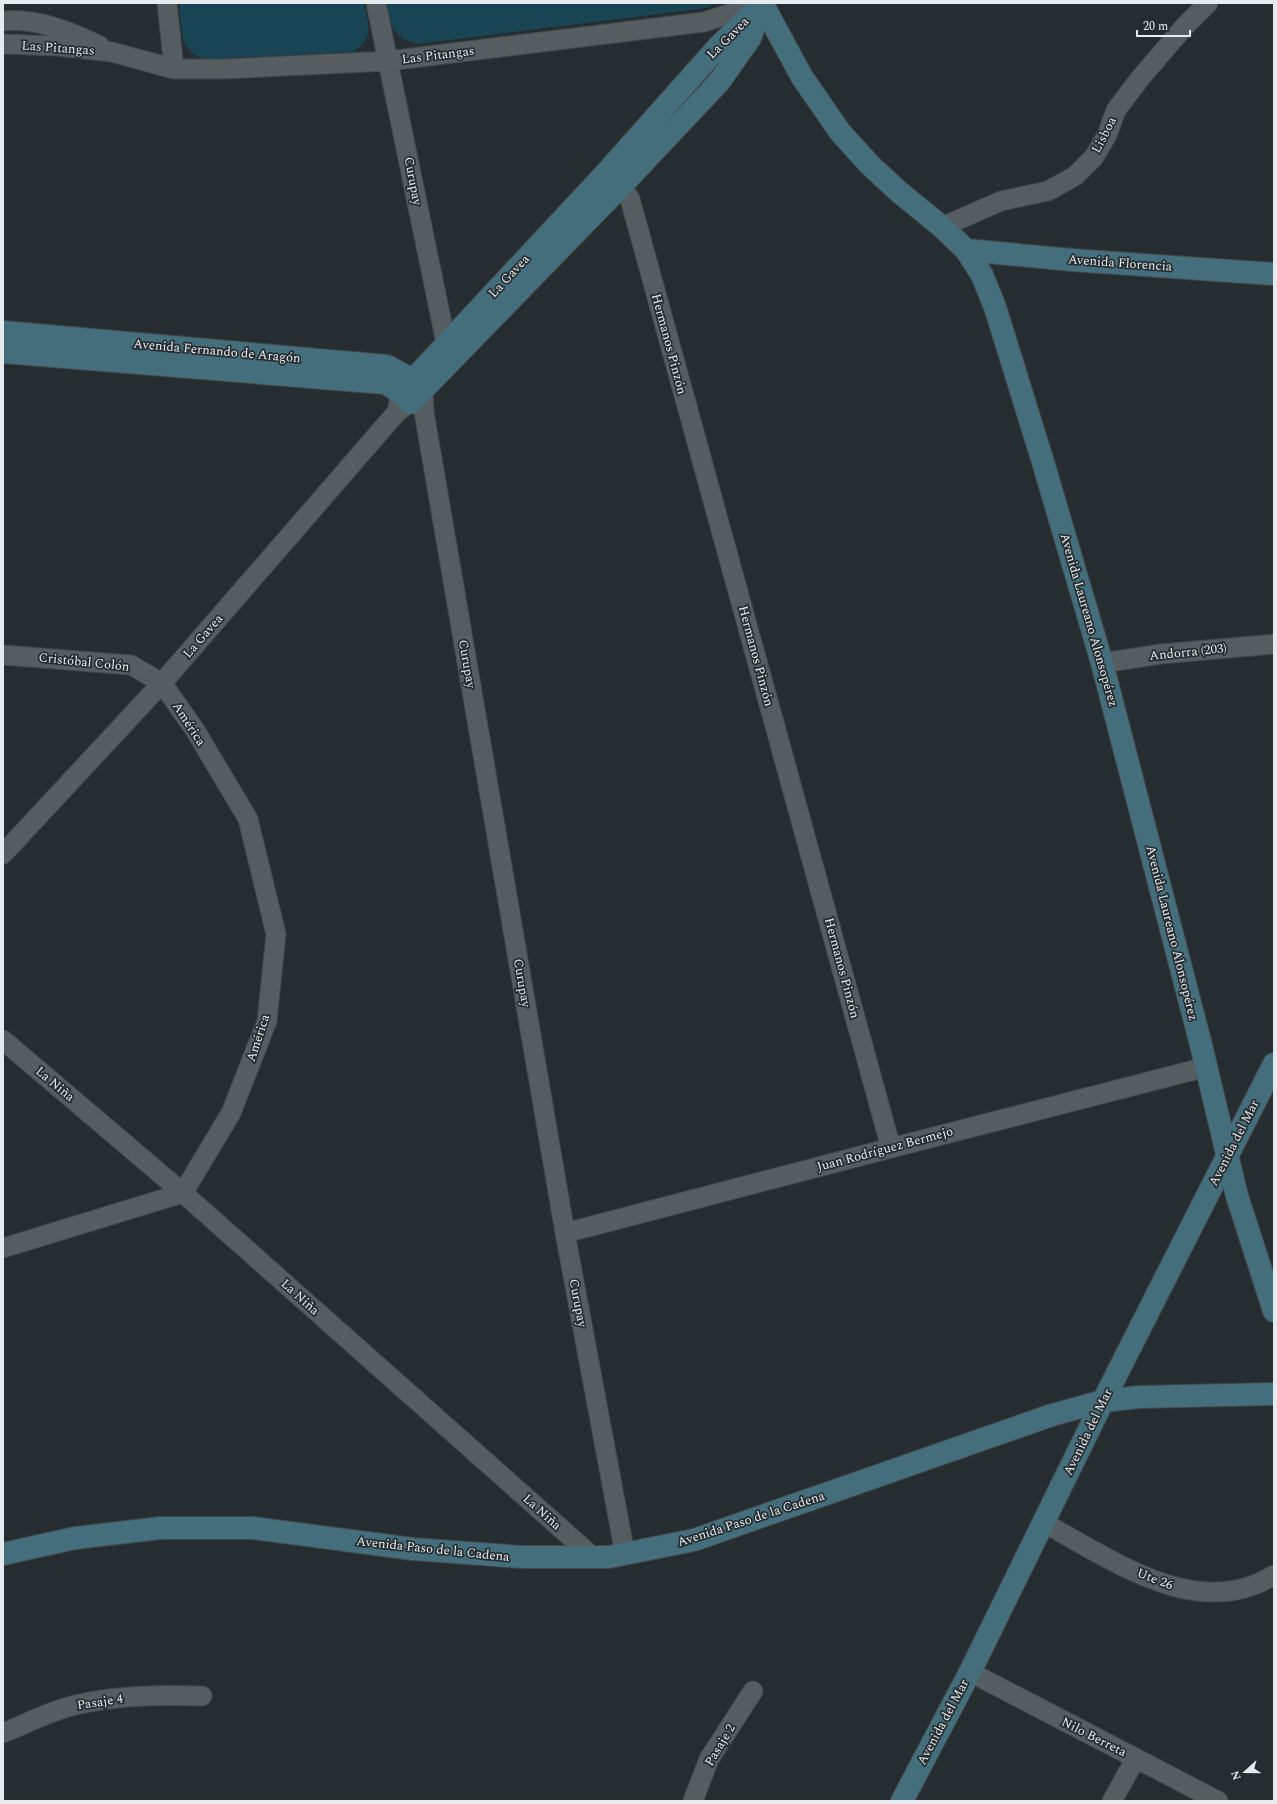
<svg xmlns="http://www.w3.org/2000/svg" width="1277" height="1804" viewBox="0 0 1277 1804" font-family="Spectral,serif">
  <style>
    .green { fill: #184454 }
    .lines { fill: none; stroke-linecap: round; stroke-linejoin: round }
    .street-casing { stroke: #42484b; stroke-width: 21 }
    .secondary-casing { stroke: #42484b; stroke-width: 24 }
    .street { stroke: #555d61; stroke-width: 19 }
    .secondary { stroke: #446e7c; stroke-width: 22 }
    .labels { text-anchor: middle; dominant-baseline: central; stroke-width: 3.5; stroke-linejoin: round; paint-order: stroke }
    .street-label { font-size: 13px; fill: #e7ebee; stroke: #252d30 }
  </style>
  <rect width="100%" height="100%" fill="#252d30"/>
  <path class="green" d="M179 3H364C368 25 376 39 352 52L204 59 193 54 183 41Z
    M386 3H715L707 8 418 44C393 38 390 27 386 3Z"/>
  <g class="lines">
    <defs>
      <path id="street" d="M167 3 174 69
        M376 3 446 343 455 352
        M3 21C37 18 70 31 100 46
        M3 44 58 46 112 52 174 69H225L388 61 704 22 763 3
        M610 176 621 186 630 199 891 1148
        M942 227 1001 201 1048 191 1075 176 1094 157 1107 135 1116 110 1142 76 1185 26 1208 3
        M397 412 401 393 413 380 423 390 424 412 565 1233 625 1554
        M3 655 131 665 162 683 195 730 248 819 276 934 267 1021 231 1113 183 1193 3 1248
        M1102 663 1161 654 1274 644
        M3 854 162 683 397 412 408 404
        M3 1040 183 1193 593 1557
        M565 1233 891 1148 1206 1067
        M1044 1523C1111 1559 1198 1623 1274 1575
        M970 1672 1218 1801
        M3 1733C28 1723 54 1709 80 1704 120 1695 162 1695 202 1696
        M693 1801 709 1759 753 1691
        M1112 1801 1136 1758"/>
      <path id="secondary" d="M762 3 802 77 840 132 870 165 898 191 942 227 966 250 982 275 995 307 1043 462 1102 663 1201 1045 1237 1196 1274 1311
        M966 250 1072 260 1274 274
        M3 332 387 366 413 380 606 173 718 47 758 8
        M3 352 385 383 401 393 410 403 621 186 719 82 750 38 762 4
        M3 1554 75 1538 161 1528H253L413 1549 522 1557H609L694 1540 1052 1415 1103 1401 1139 1397 1274 1394
        M902 1801 970 1672 1103 1401 1274 1064"/>
    </defs>
    <use href="#street" class="street-casing"/>
    <use href="#secondary" class="secondary-casing"/>
    <use href="#street" class="street"/>
    <use href="#secondary" class="secondary"/>
  </g>
  <g class="labels">
    <g class="street-label">
      <text transform="translate(728 38) rotate(-45)">La Gavea</text>
      <text transform="translate(58 48) rotate(4)">Las Pitangas</text>
      <text transform="translate(438 55) rotate(-7)">Las Pitangas</text>
      <text transform="translate(1104 135) rotate(-63)">Lisboa</text>
      <text transform="translate(413 181) rotate(79)">Curupay</text>
      <text transform="translate(1120 263) rotate(4)">Avenida Florencia</text>
      <text transform="translate(509 276) rotate(-47)">La Gavea</text>
      <text transform="translate(669 344) rotate(75)">Hermanos Pinzón</text>
      <text transform="translate(217 351) rotate(5)">Avenida Fernando de Aragón</text>
      <text transform="translate(1089 620) rotate(74)">Avenida Laureano Alonsopérez</text>
      <text transform="translate(203 636) rotate(-49)">La Gavea</text>
      <text transform="translate(1188 652) rotate(-6)">Andorra (203)</text>
      <text transform="translate(756 656) rotate(75)">Hermanos Pinzón</text>
      <text transform="translate(84 662) rotate(6)">Cristóbal Colón</text>
      <text transform="translate(467 664) rotate(80)">Curupay</text>
      <text transform="translate(189 724) rotate(57)">América</text>
      <text transform="translate(1172 933) rotate(76)">Avenida Laureano Alonsopérez</text>
      <text transform="translate(842 968) rotate(75)">Hermanos Pinzón</text>
      <text transform="translate(522 983) rotate(80)">Curupay</text>
      <text transform="translate(258 1038) rotate(-72)">América</text>
      <text transform="translate(55 1084) rotate(40)">La Niña</text>
      <text transform="translate(1234 1143) rotate(-63)">Avenida del Mar</text>
      <text transform="translate(885 1149) rotate(-15)">Juan Rodríguez Bermejo</text>
      <text transform="translate(300 1297) rotate(42)">La Niña</text>
      <text transform="translate(578 1303) rotate(79)">Curupay</text>
      <text transform="translate(1088 1432) rotate(-64)">Avenida del Mar</text>
      <text transform="translate(542 1512) rotate(42)">La Niña</text>
      <text transform="translate(751 1519) rotate(-18)">Avenida Paso de la Cadena</text>
      <text transform="translate(433 1549) rotate(6)">Avenida Paso de la Cadena</text>
      <text transform="translate(1155 1579) rotate(21)">Ute 26</text>
      <text transform="translate(100 1702) rotate(-9)">Pasaje 4</text>
      <text transform="translate(943 1722) rotate(-62)">Avenida del Mar</text>
      <text transform="translate(1094 1737) rotate(27)">Nilo Berreta</text>
      <text transform="translate(720 1745) rotate(-59)">Pasaje 2</text>
    </g>
  </g>
  <rect width="1277" height="1804" fill="none" stroke="#e7ebee" stroke-width="8"/>
  <g transform="translate(1245 1772) rotate(249)" stroke="#252d30" stroke-width="3" paint-order="stroke">
  <path d="M0-3L7 15L0 10L-7 15Z" fill="#e7ebee"/>
  <text y="-6" font-size="11" font-weight="bold" text-anchor="middle" fill="#e7ebee">N</text>
  </g>
  <path d="M1137 30v6h53v-6" fill="none" stroke="#e7ebee" stroke-width="2"/>
  <text x="1143" y="30" font-size="12" fill="#e7ebee" stroke="#252d30" stroke-width="3" paint-order="stroke">20 m</text>
</svg>
